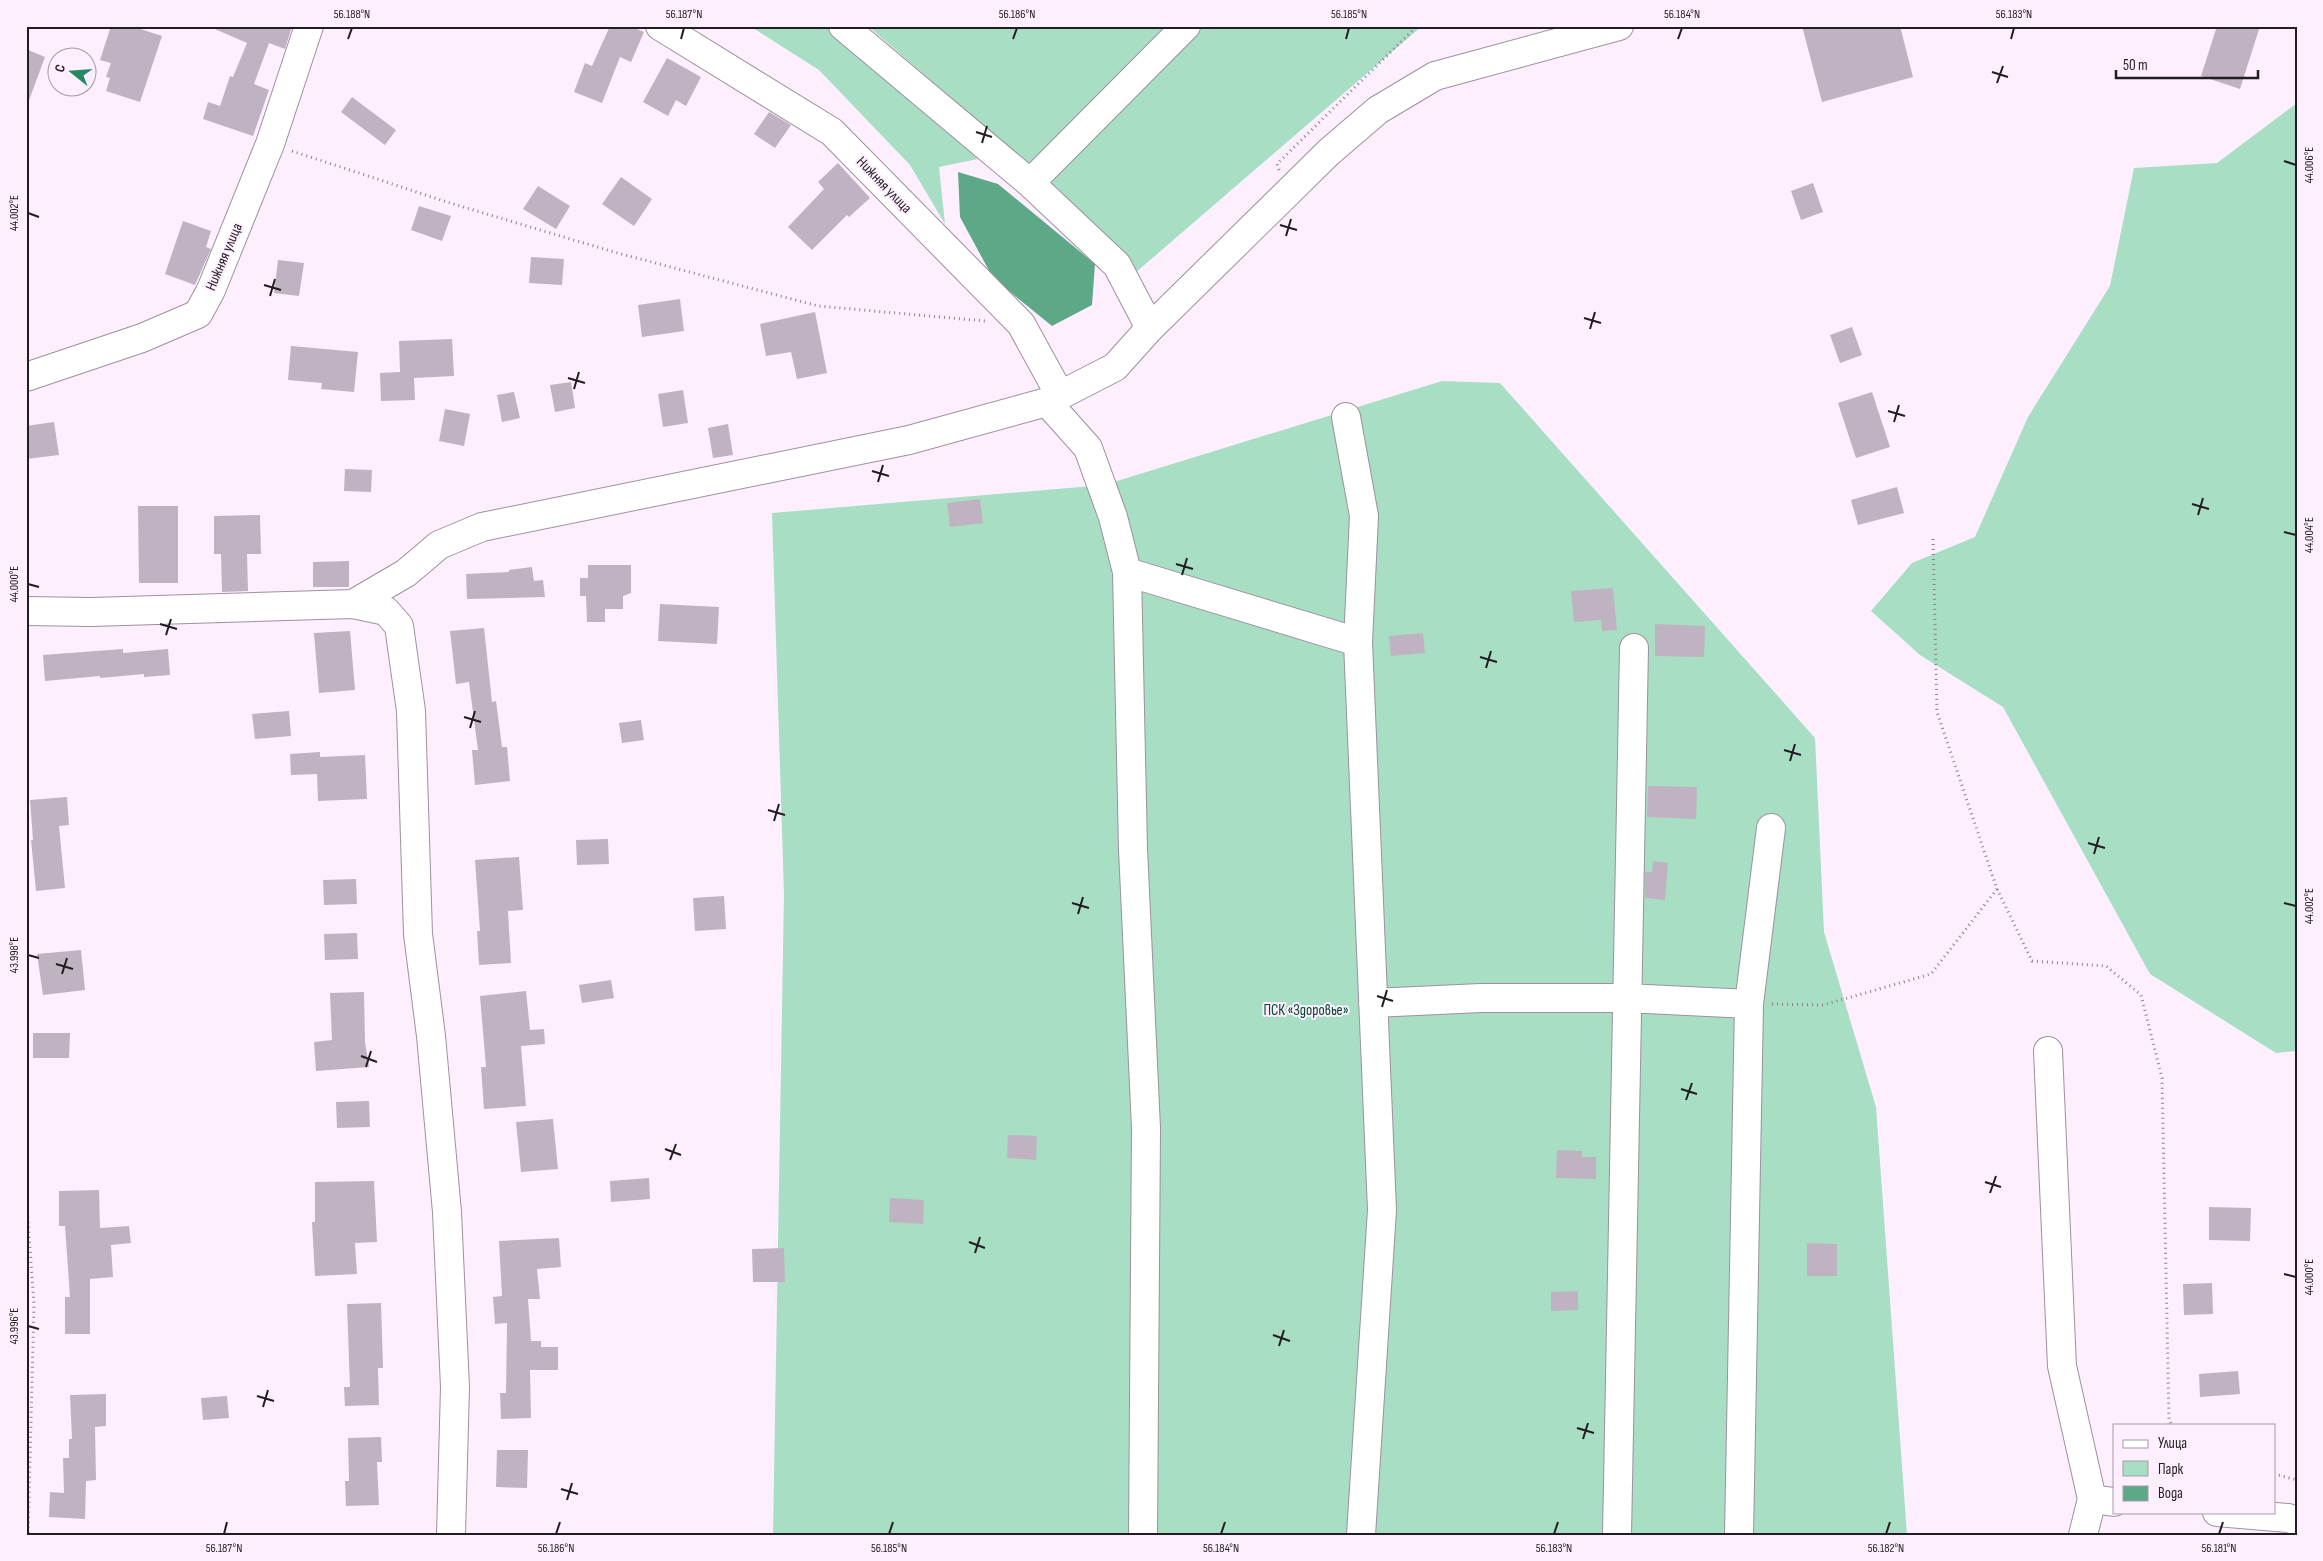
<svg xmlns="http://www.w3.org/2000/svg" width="2323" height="1561" viewBox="0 0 2323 1561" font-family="'Sofia Sans Condensed',sans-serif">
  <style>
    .green { fill: #a8dec4 }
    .water { fill: #5da887 }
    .building { fill: #c0b3c1 }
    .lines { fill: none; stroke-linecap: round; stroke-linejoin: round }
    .minor-casing { stroke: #9d919d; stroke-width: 30 }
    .path { stroke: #8c838c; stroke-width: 3; stroke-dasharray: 1 4; stroke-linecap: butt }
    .minor { stroke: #fff; stroke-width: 28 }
    .ticks { fill: none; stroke: #211d21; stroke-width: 2 }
    .labels { text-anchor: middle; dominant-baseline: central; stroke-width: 4; stroke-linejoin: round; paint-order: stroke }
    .street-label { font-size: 15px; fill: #211d21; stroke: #fdeffd }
    .park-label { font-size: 15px; fill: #01442e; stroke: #fdeffd }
    .neatline { fill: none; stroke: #211d21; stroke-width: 2 }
    .ticks-label { font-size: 12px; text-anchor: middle; fill: #211d21 }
  </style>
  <rect width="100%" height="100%" fill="#fdeffd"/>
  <path class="green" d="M750 26H832L978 159 939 167 945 224 910 165 819 70Z
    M868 26H1422L1135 273 1044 178Z
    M2297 103V1051L2276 1053 2150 974 2003 707 1920 655 1871 611 1912 563 1975 537 2028 417 2110 286 2134 168 2217 163Z
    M1442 381 1500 383 1815 738 1824 932 1876 1107 1907 1535H773L784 894 772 513 1104 485Z"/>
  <path class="water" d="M958 172 998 184 1095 264 1092 305 1052 326 993 278 960 217Z"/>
  <path class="building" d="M111 26H131L162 36 140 102 106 91 110 78 106 77 111 63 100 60Z
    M208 26H292L285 49 269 43 254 84 269 90 253 136 203 119 208 102 220 106 230 76 233 77 247 43Z
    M610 26H630L644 32 631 62 620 57 602 103 574 92 585 63 592 66Z
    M1802 26H1900L1913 77 1822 102Z
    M2217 26H2260L2240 89 2201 76Z
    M26 49 45 57 28 103H26Z
    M667 58 701 77 686 106 676 100 668 116 643 102Z
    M352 97 396 130 385 145 341 112Z
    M769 112 791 125 775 148 754 134Z
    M838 163 870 198 849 217 847 215 812 250 788 227 824 189 818 182Z
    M621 177 652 199 634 226 602 204Z
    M1813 183 1823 212 1801 220 1791 191Z
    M538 186 570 206 556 229 523 209Z
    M419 206 451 216 442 241 411 230Z
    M183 221 211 231 206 247 211 249 195 285 165 274Z
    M531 257 564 259 562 285 529 283Z
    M278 260 304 263 299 296 274 293Z
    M680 299 684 331 642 337 638 305Z
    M815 312 827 373 797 379 791 352 766 356 760 324Z
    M1852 327 1862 355 1840 363 1830 335Z
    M452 339 454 376 414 378 415 400 381 401 380 373 400 372 399 341Z
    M291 346 358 352 354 392 321 389 322 383 288 380Z
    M571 382 575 408 555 412 550 385Z
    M683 390 688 423 663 427 658 394Z
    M514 392 520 418 502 422 497 395Z
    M1872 392 1890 447 1856 458 1838 403Z
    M445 409 470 414 464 446 439 441Z
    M54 422 59 455 26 459V426Z
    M728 424 733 455 713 458 708 428Z
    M345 469 372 470 371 492 344 491Z
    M1897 487 1904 513 1858 525 1851 500Z
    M980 499 983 523 950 527 947 503Z
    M138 506H178V583H139Z
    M260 515 261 554H247L248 591 222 592 221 554H214V516Z
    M349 561V587H313V562Z
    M588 565H631V593L623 596V609H605V622H587L586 596H580V578H588Z
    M532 567 534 581 543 580 545 597 467 599 466 574 509 572V570Z
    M1613 588 1617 630 1602 631 1601 620 1574 622 1571 591Z
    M660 604 719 607 717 644 658 641Z
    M1655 624 1705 626 1704 657 1655 656Z
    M484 628 492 702 496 701 502 747H507L510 781 475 785 472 750H478L469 682 456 684 450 631Z
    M350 631 355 690 319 693 314 633Z
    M1423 633 1425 653 1391 656 1389 636Z
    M123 649V653L168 649 170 675 144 677V674L100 678V676L45 681 43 655Z
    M289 711 291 736 255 739 252 714Z
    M641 720 644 740 622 743 619 723Z
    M320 752V757L365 755 367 799 318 801 317 774 291 775 290 754Z
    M1648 786 1697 787 1696 819 1647 817Z
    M67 797 69 825 59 826 65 888 36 891 31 840H33L30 800Z
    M608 839 609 864 577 865 576 840Z
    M519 857 523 910 508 911 511 963 479 965 477 931H480L475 860Z
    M1653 861 1668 863 1665 900 1645 898V872H1652Z
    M356 879 357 904 324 905 323 880Z
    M724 896 726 929 695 931 693 898Z
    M357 933 358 959 325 960 324 934Z
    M81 950 85 990 43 995 37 954Z
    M611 980 614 998 582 1003 579 985Z
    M526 991 530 1030 544 1029 545 1044 521 1046 526 1106 484 1109 481 1067H486L480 996Z
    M364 992 365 1042 369 1067 316 1071 314 1042 332 1040 330 993Z
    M33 1033H70L69 1058H33Z
    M369 1101 370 1127 337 1128 336 1102Z
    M553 1119 558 1169 521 1172 516 1122Z
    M1008 1135 1037 1136 1036 1160 1007 1158Z
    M1557 1150 1582 1151V1157H1596V1179L1556 1178Z
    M649 1178 650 1199 611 1202 610 1181Z
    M374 1181 377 1242 355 1243 357 1274 315 1276 312 1222H315V1182Z
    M99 1190 100 1228 129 1226 131 1243 111 1245 113 1277 90 1279V1334H65V1297H70L65 1226H59V1191Z
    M890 1198 924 1200 923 1224 889 1222Z
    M2209 1207 2251 1208 2250 1241 2209 1240Z
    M559 1238 561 1267 537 1269 540 1299H528L531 1341H541V1347H558V1370H530L531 1418 501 1419 500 1393H506L507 1323 495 1324 493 1297 502 1296 499 1241Z
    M1807 1243 1837 1244V1276H1807Z
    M784 1248 785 1282H753L752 1249Z
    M2212 1283 2213 1314 2184 1315 2183 1284Z
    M1578 1291V1310L1551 1311V1292Z
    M381 1303 383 1368H378L379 1405 345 1406 344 1387H350L347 1304Z
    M2238 1371 2240 1394 2200 1397 2199 1374Z
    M106 1394V1426L95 1427 96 1480 86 1481 85 1519 49 1517 50 1492 64 1493 63 1458H69V1439H72L70 1395Z
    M227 1396 229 1418 203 1420 201 1398Z
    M381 1437 382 1462H377L379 1505 346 1506 345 1481H349L348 1438Z
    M497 1450H528L527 1488 496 1487Z"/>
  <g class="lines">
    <defs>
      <path id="minor" d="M660 26 832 132 1021 324 1060 395
        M843 26 1030 183 1117 265 1150 328
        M1030 183 1186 26
        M26 377 142 338 198 314 211 290 270 144 309 26
        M1047 402 1088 448 1113 517 1127 572 1133 849 1146 1128 1143 1535
        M1346 417 1364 516 1358 642
        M1127 572 1358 642 1382 1210 1361 1535
        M353 604 386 611 399 626 411 711 418 934 431 1036 447 1212 455 1387 451 1535
        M26 611 91 612 353 604 406 573 439 545 482 527 909 440 1047 402 1115 367 1150 328 1329 152 1378 110 1435 76 1619 26
        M1373 1003 1481 998H1626L1749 1004
        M2048 1051 2062 1366 2092 1499
        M2217 1512 2288 1518 2297 1521
        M1617 1535 1634 648
        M1739 1535 1749 1004 1771 828
        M2083 1535 2092 1499 2114 1502"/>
    </defs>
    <use href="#minor" class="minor-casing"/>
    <path class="path" d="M292 151 450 203 614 252 818 306 985 321
      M1279 170 1277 164 1417 26
      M1997 889 2032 961 2106 966 2141 995 2162 1078 2169 1420 2172 1425
      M1772 1004 1823 1005 1931 974 1997 889 1937 712 1933 538
      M26 1192 34 1305 28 1535
      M2274 1474 2297 1480"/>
    <use href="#minor" class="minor"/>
  </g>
  <path class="ticks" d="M348 39 352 28M681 39 684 28M1013 39 1017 28M1346 39 1349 28M1678 39 1682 28M2011 39 2014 28M1992 72 2008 77M1997 83 2003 66M976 132 992 137M982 143 987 126M2284 161 2296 165M28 213 39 217M1280 225 1297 230M1286 236 1291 219M264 285 281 290M270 296 275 279M1584 318 1601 323M1590 329 1595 312M568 378 585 383M574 389 579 372M1888 411 1905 416M1894 422 1899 405M872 471 889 476M878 482 883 465M2192 504 2209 509M2198 515 2203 498M2284 532 2296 535M1176 564 1193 569M1182 575 1187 558M28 584 39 587M160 624 177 629M166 635 171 619M1480 657 1497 662M1486 668 1491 651M464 717 481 722M470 728 475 711M1784 750 1801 755M1790 761 1795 744M768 810 785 815M774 821 779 804M2088 843 2105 848M2094 854 2099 837M1072 903 1089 908M2284 903 2296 906M1078 914 1083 897M28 955 39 958M56 964 73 969M62 974 67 958M1377 996 1393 1001M1382 1007 1387 990M361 1056 377 1062M366 1067 371 1051M1681 1089 1697 1094M1686 1100 1692 1083M665 1149 681 1155M670 1160 676 1144M1985 1182 2001 1187M1990 1193 1996 1176M969 1242 985 1248M975 1253 980 1237M2284 1274 2296 1277M28 1326 39 1329M1273 1335 1290 1341M1279 1346 1284 1330M257 1396 274 1401M263 1407 268 1390M1577 1428 1594 1433M1583 1439 1588 1423M561 1489 578 1494M567 1500 572 1483M224 1534 227 1522M556 1534 560 1522M889 1534 893 1522M1221 1534 1225 1522M1554 1534 1558 1522M1886 1534 1890 1522M2219 1534 2223 1522"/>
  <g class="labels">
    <g class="street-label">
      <text transform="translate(884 185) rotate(46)">Нижняя улица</text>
      <text transform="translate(224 257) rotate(-67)">Нижняя улица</text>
    </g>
    <g class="park-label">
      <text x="1306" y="1010">ПСК «Здоровье»</text>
    </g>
  </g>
  <rect width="2323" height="1561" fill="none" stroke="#fdeffd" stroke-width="55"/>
  <rect x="2113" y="1424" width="162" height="90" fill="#fdeffd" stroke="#a59ba5"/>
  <rect x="2123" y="1440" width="25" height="8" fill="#ffffff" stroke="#a59ba5"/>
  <text x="2158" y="1448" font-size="15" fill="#211d21">Улица</text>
  <rect x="2123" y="1461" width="25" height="15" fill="#a8dec4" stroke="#a59ba5"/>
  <text x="2158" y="1474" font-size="15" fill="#211d21">Парк</text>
  <rect x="2123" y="1486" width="25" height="15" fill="#5da887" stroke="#a59ba5"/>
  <text x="2158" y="1498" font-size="15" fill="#211d21">Вода</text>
  <g transform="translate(72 72) rotate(287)"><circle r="24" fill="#fdeffd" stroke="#a59ba5"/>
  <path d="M0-4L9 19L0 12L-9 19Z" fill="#268964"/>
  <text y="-8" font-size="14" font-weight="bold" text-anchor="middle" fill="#211d21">С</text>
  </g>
  <path d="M2116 70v8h142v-8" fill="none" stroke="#211d21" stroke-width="2.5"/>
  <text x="2123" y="70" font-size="15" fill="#211d21" stroke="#fdeffd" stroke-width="4" paint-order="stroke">50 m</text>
  <rect x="28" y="28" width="2268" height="1506" class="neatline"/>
  <g class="ticks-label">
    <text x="352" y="18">56.188°N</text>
    <text x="684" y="18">56.187°N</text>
    <text x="1017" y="18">56.186°N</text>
    <text x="1349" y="18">56.185°N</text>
    <text x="1682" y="18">56.184°N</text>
    <text x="2014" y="18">56.183°N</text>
    <text transform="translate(2309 165) rotate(-90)" y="4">44.006°E</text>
    <text transform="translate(14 213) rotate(-90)" y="4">44.002°E</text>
    <text transform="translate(2309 535) rotate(-90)" y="4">44.004°E</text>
    <text transform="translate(14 584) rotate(-90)" y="4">44.000°E</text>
    <text transform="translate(2309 906) rotate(-90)" y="4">44.002°E</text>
    <text transform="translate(14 955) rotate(-90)" y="4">43.998°E</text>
    <text transform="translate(2309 1277) rotate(-90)" y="4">44.000°E</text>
    <text transform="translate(14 1326) rotate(-90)" y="4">43.996°E</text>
    <text x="224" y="1552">56.187°N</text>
    <text x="556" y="1552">56.186°N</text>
    <text x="889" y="1552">56.185°N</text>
    <text x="1221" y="1552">56.184°N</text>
    <text x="1554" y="1552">56.183°N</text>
    <text x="1886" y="1552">56.182°N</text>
    <text x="2219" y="1552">56.181°N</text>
  </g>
</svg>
